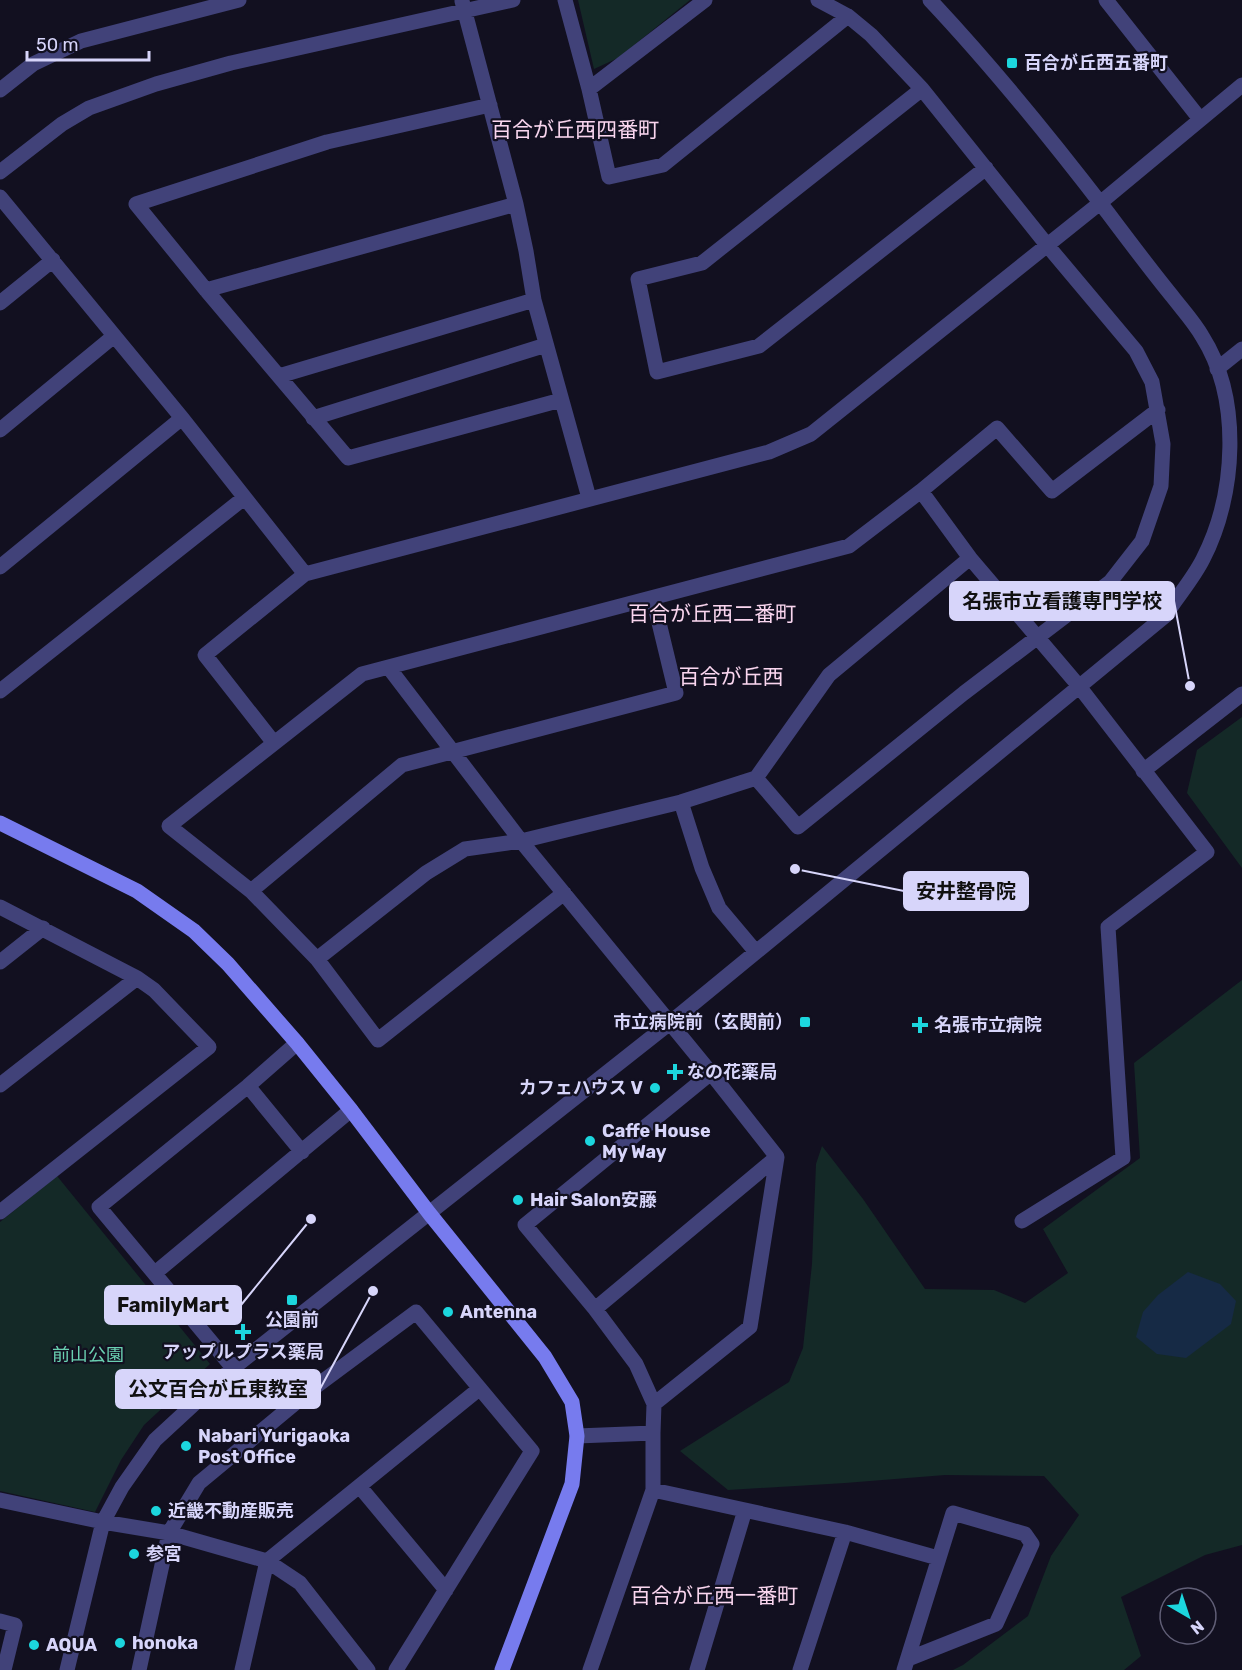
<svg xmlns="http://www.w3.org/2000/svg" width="1242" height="1670" viewBox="0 0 1242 1670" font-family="Rubik,'Noto Sans JP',sans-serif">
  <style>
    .green { fill: #142927 }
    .water { fill: #162a45 }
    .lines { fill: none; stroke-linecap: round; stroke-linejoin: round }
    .street { stroke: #414279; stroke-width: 15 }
    .secondary { stroke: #777bee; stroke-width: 15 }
    .poi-dot { fill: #1cd6de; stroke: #121020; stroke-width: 2 }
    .labels { text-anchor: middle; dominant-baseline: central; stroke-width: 4.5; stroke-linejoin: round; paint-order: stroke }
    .poi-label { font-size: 18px; font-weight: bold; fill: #d7d5fa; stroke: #121020; text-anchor: start }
    .park-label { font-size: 18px; fill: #6ad0b1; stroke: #121020 }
    .quarter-label { font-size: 21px; fill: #fad6ef; stroke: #121020 }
    .leader { fill: none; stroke: #d7d5fa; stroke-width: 2 }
    .callout-dot { fill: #d7d5fa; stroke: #121020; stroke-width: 2 }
    .callout { fill: #d7d5fa; stroke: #d7d5fa; stroke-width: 2 }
    .callout-label { font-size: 20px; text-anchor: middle; font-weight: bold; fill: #111 }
  </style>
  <rect width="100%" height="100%" fill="#121020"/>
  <path class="green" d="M578 0H690L618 58 594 69Z
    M1242 717V868L1187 793 1197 750Z
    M1242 980V1545L1205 1555 1121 1597 1141 1656 1124 1670H953L963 1665 1028 1616 1051 1556 1079 1515 1044 1476 945 1475 845 1483 728 1490 680 1451 789 1382 803 1348 812 1264 816 1164 822 1146 863 1199 925 1289 994 1290 1025 1303 1068 1273 1043 1229 1140 1158 1134 1063Z
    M57 1176 210 1364 144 1425 121 1460 95 1512 0 1491V1222Z"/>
  <path class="water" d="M1188 1272 1220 1284 1236 1301 1231 1324 1186 1358 1157 1354 1136 1337 1143 1312 1158 1295Z"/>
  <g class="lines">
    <path class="street" d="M565 0 589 89 705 0
      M1106 0 1200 119
      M462 1 516 204 526 251 534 300 589 498
      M589 89 609 177 663 165 848 16
      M922 89 702 263 638 279 657 372 759 346 986 168
      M0 90 33 64 81 41 239 0
      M490 105 327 142 136 204 206 290 348 458 561 400
      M0 172 62 124 89 108 156 84 231 63 513 0
      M0 197 182 418 305 574
      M206 290 516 204
      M0 303 53 260
      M1217 369 1242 349
      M279 376 534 300
      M313 418 546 345
      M0 430 114 336
      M921 491 997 428 1052 491 1158 410
      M0 567 182 418
      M389 668 521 841 711 1073 777 1157 750 1327 654 1404
      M0 691 244 498
      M274 743 205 655 305 574 769 452 811 434 1100 203 1242 85
      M1143 771 1242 694
      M756 778 798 827 964 693 1110 582 1142 541 1161 486 1163 444 1152 382 1136 351 1047 245 922 89 871 35 848 16 818 0
      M681 802 702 868 719 908 756 952
      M251 891 402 765 676 693 653 598
      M564 893 378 1040 317 959 251 891 169 826 362 674 849 546 921 491 970 558 1078 685 1207 852 1108 927 1123 1158 1022 1221
      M0 907 137 978 154 990 209 1047 0 1212
      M317 959 426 873 465 849 521 841 681 802 756 778 829 675 970 558
      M0 962 43 928
      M0 1085 137 978
      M248 1086 302 1152
      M155 1273 351 1110
      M595 1309 777 1157
      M233 1368 99 1207 248 1086 297 1043
      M577 1436 653 1433 654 1404 636 1364 595 1309 525 1225 711 1073
      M360 1487 446 1590
      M653 1490 845 1532 938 1558
      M0 1500 103 1522 169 1533 267 1561 300 1583 368 1670
      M0 1621 15 1625 4 1670
      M67 1670 103 1522 122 1487 155 1440 233 1368 671 1022 1165 616C1177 597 1193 579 1203 559 1236 495 1242 399 1202 336 1194 322 1182 309 1172 296 1150 269 1129 241 1108 213 1052 140 993 67 930 0
      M139 1670 169 1533 199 1483 311 1390 416 1312 532 1451 396 1670
      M242 1670 267 1561 479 1389
      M590 1670 653 1490V1433
      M697 1670 745 1510
      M800 1670 845 1532
      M904 1670 953 1513 1025 1534 1032 1544 996 1624 908 1659"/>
    <path class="secondary" d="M0 823 137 891 194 931 228 964 297 1043 351 1110 429 1213 545 1357 572 1402 577 1436 572 1484 502 1670"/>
  </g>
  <g class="poi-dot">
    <rect x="1006" y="57" width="12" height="12" rx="3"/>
    <rect x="799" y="1016" width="12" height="12" rx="3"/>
    <path d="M917 1016h6v6h6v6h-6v6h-6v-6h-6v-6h6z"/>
    <path d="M672 1063h6v6h6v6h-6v6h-6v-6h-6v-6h6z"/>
    <circle cx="655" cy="1088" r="6"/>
    <circle cx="590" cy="1141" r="6"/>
    <circle cx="518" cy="1200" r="6"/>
    <rect x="286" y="1294" width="12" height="12" rx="3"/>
    <circle cx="448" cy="1312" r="6"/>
    <path d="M240 1323h6v6h6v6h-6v6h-6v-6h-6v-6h6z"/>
    <circle cx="186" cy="1446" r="6"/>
    <circle cx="156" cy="1511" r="6"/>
    <circle cx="134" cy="1554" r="6"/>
    <circle cx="120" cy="1643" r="6"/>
    <circle cx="34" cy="1645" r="6"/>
  </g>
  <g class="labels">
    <g class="poi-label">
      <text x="1024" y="63">百合が丘西五番町</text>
      <text x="793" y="1022" text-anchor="end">市立病院前（玄関前）</text>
      <text x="934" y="1025">名張市立病院</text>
      <text x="687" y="1072">なの花薬局</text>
      <text x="643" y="1088" text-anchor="end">カフェハウス V</text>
      <text x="602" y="1131">Caffe House<tspan x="602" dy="21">My Way</tspan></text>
      <text x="530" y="1200">Hair Salon安藤</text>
      <text x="460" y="1312">Antenna</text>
      <text x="292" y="1320" text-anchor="middle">公園前</text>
      <text x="243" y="1352" text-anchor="middle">アップルプラス薬局</text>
      <text x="198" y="1436">Nabari Yurigaoka<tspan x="198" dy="21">Post Office</tspan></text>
      <text x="168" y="1511">近畿不動産販売</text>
      <text x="146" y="1554">参宮</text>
      <text x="132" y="1643">honoka</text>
      <text x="46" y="1645">AQUA</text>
    </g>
    <g class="park-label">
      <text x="88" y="1355">前山公園</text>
    </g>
    <g class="quarter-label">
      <text x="575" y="129">百合が丘西四番町</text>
      <text x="712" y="613">百合が丘西二番町</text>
      <text x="731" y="676">百合が丘西</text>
      <text x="714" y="1595">百合が丘西一番町</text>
    </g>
  </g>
  <path class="leader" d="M1190 686L1174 601M795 869L904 891M311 1219L241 1305M373 1291L320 1389"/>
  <g class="callout-dot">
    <circle cx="1190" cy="686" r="6"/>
    <circle cx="795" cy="869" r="6"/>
    <circle cx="311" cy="1219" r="6"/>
    <circle cx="373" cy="1291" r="6"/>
  </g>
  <g class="callout">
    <rect x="950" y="582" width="224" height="38" rx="6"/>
    <rect x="904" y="872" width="124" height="38" rx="6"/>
    <rect x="105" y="1286" width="136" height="38" rx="6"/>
    <rect x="116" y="1370" width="204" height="38" rx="6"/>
  </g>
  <g class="callout-label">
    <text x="1062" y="608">名張市立看護専門学校</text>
    <text x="966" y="898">安井整骨院</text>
    <text x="173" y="1312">FamilyMart</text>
    <text x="218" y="1396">公文百合が丘東教室</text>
  </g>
  <g transform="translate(1188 1616) rotate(141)"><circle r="28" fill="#121020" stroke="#615f77" stroke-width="1.5"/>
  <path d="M0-4.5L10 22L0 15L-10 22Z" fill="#1cd6de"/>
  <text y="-9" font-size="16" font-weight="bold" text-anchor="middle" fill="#d7d5fa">N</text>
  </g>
  <path d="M27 51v9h122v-9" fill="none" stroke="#d7d5fa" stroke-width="3"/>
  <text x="36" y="51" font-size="18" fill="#d7d5fa" stroke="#121020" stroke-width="4.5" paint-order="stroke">50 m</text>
</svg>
